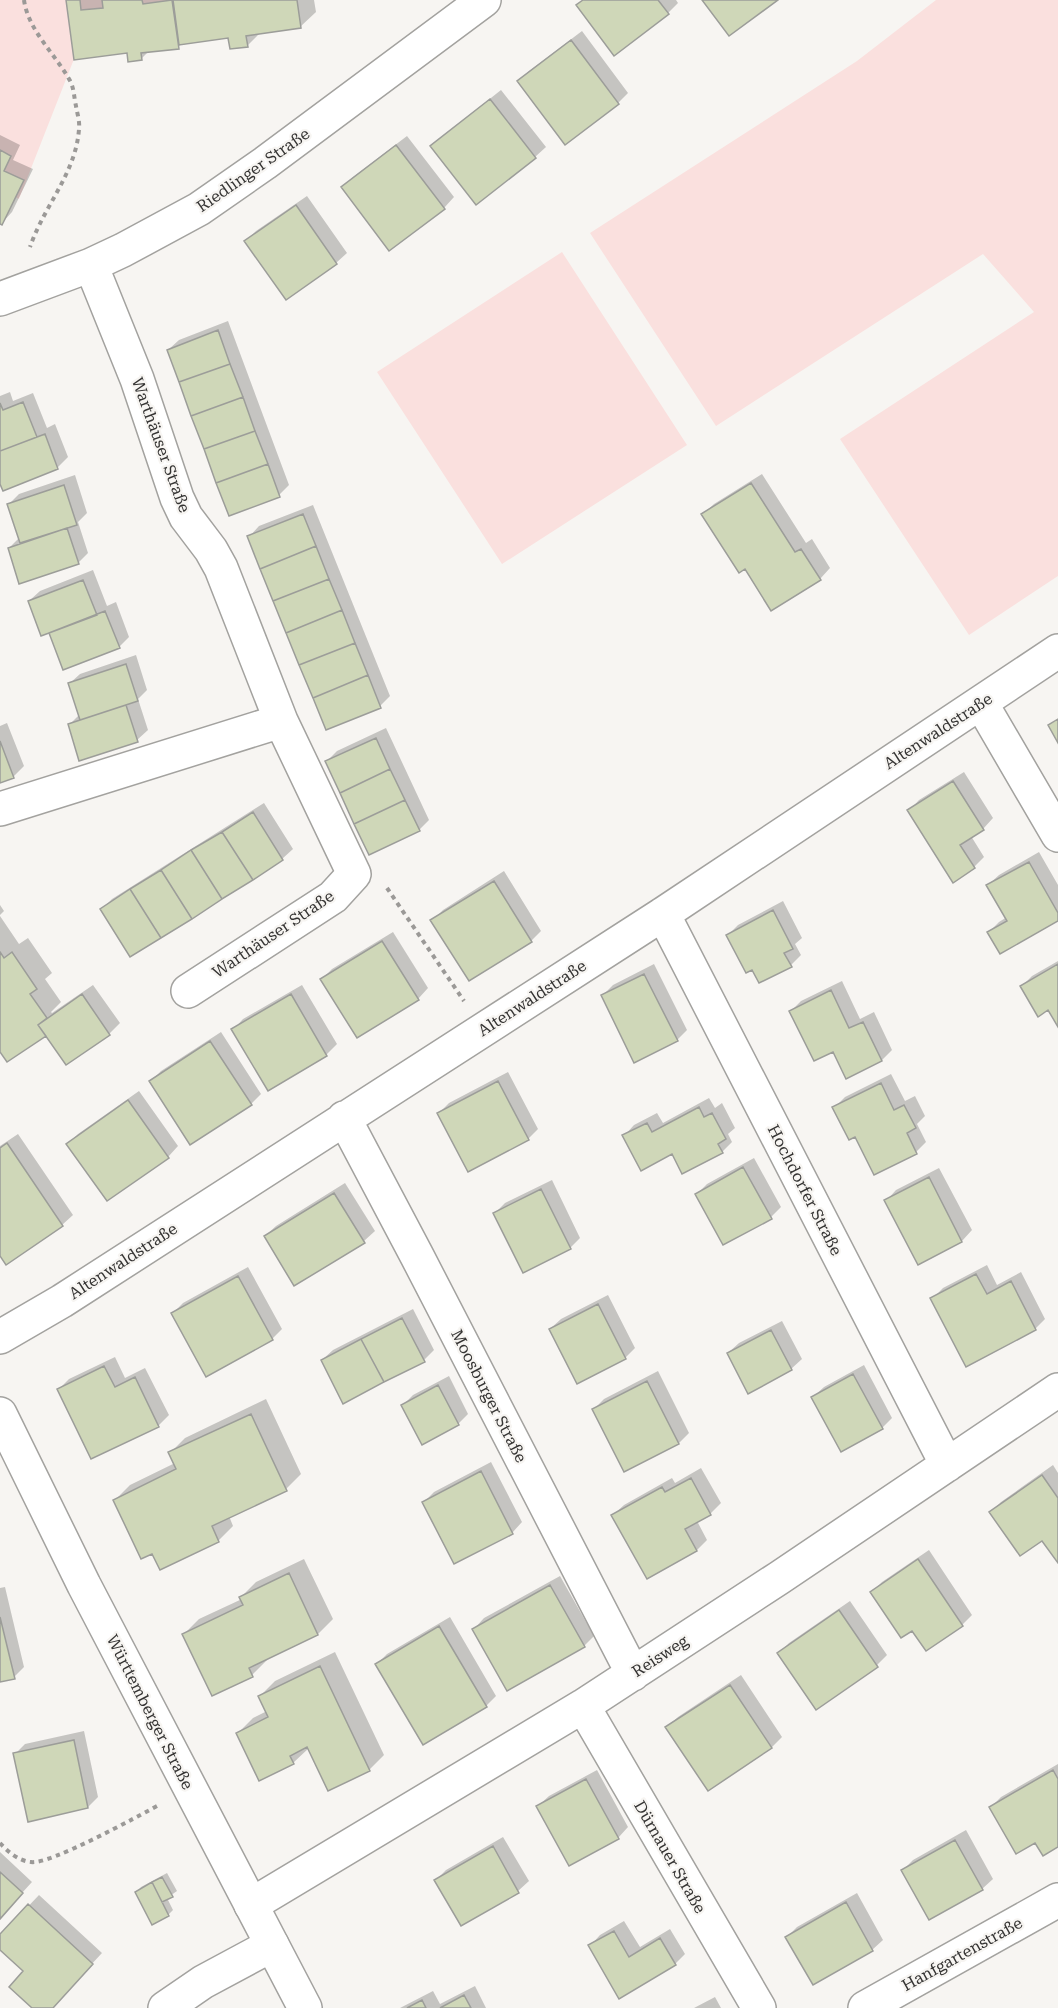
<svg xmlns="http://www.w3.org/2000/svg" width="1058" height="2008" viewBox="0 0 1058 2008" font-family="'Roboto Serif',serif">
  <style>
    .green { fill: #fae0de }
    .shadow { fill: #0003 }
    .building { fill: #cfd7b8; stroke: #9c9d99; stroke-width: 1.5 }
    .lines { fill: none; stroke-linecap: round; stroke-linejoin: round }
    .street-casing { stroke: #a3a29f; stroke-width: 36 }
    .secondary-casing { stroke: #a3a29f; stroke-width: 36 }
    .path { stroke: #9b9997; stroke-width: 4; stroke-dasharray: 4.5 4.5; stroke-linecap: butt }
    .street { stroke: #fff; stroke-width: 33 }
    .secondary { stroke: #fff; stroke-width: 33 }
    .labels { text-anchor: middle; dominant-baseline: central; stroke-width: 4.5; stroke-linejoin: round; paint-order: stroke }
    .street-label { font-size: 16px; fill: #353433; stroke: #f7f5f2 }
  </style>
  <rect width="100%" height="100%" fill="#f7f5f2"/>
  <path class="green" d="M0 0H286L280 5 85 31 19 199 0 189Z
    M936 0H1058V576L969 635 840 439 1034 312 983 254 716 426 590 233 857 61Z
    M562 252 687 445 502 564 377 372Z"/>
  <path class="shadow" d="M69 0H314L316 12 300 27 261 32 247 46 230 36 183 42 178 47 149 51 142 58 129 51Z
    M583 0H676L678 3 668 13Z
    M582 31 628 93 618 103 518 81 529 71Z
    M501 90 546 147 535 157 476 202 443 136Z
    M0 135 20 145 13 160 33 169 12 212 2 223 0 222Z
    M407 136 454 197 444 208 343 187 353 177Z
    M307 196 347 253 336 263 246 241 256 231Z
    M228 321 289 485 279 495 168 350 179 340Z
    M10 392 13 401 33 393 47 428 55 424 68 457 58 467 3 489 0 480V396Z
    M762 474 806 543 812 539 830 568 820 579 771 609 745 567 703 514 714 504Z
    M75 475 87 513 78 522 88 553 78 563 9 548 19 538 9 504 19 494Z
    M313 505 390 696 380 706 249 537 259 526Z
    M93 570 107 606 116 602 129 637 119 647 50 631 29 601 40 591Z
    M136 655 147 690 138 699 148 730 137 740 70 724 79 715 69 684 80 674Z
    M7 723 24 766 14 776 0 782V726Z
    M386 728 429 820 419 830 327 761 337 751Z
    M964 772 993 818 983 829 971 836 984 857 974 867 909 811 919 800Z
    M264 803 293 849 282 859 102 909 112 899Z
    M1039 852 1058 885V919L989 932 999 922 1007 917 988 885 999 875Z
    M504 871 541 931 531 941 432 921 443 910Z
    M783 901 802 938 795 944 801 955 791 965 728 935 738 925Z
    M0 905 4 911 0 915Z
    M0 916 19 944 28 938 52 973 45 979 61 1002 51 1012 52 1013 93 985 120 1023 109 1034 66 1063 46 1034 0 1049Z
    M393 932 428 988 418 999 321 980 332 969Z
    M1058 961V1024L1049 1008 1022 986 1032 976Z
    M654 964 687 1030 677 1040 602 996 613 985Z
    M842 981 860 1019 874 1012 892 1050 882 1060 834 1050 791 1011 801 1001Z
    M302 985 337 1044 326 1055 268 1089 233 1030 243 1019Z
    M221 1032 261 1094 251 1104 151 1081 161 1071Z
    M508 1072 538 1129 528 1139 439 1113 449 1103Z
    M891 1074 905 1101 915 1096 925 1116 917 1124 926 1142 916 1152 856 1135 834 1108 845 1097Z
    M139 1091 178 1146 168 1157 68 1144 78 1134Z
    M709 1098 715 1108 722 1103 735 1128 728 1134 732 1142 722 1152H672L624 1136 634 1125 657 1113 663 1123Z
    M18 1134 73 1215 62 1225 6 1263 0 1254V1146Z
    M754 1158 781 1207 771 1217 696 1195 707 1184Z
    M939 1168 972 1230 962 1241 918 1263 886 1201 896 1190Z
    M552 1180 580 1238 570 1248 495 1213 505 1203Z
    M345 1183 375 1231 364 1241 295 1284 265 1236 276 1226Z
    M987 1265 997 1285 1021 1272 1045 1319 1035 1329 932 1299 943 1288Z
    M248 1267 282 1329 272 1339 173 1313 183 1303Z
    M608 1295 635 1348 625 1358 550 1329 561 1319Z
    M413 1309 434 1350 424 1360H322L333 1350Z
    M782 1321 802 1359 791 1369 728 1353 739 1343Z
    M115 1357 125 1378 145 1368 169 1415 158 1426 59 1389 69 1379Z
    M864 1365 892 1418 882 1428 813 1397 824 1387Z
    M658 1371 689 1433 679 1443 594 1409 604 1399Z
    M449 1376 468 1414 458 1424 403 1405 413 1395Z
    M266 1399 301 1474 286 1489 229 1516 233 1526 218 1541 153 1552 115 1500 130 1485 175 1463 170 1453 185 1438Z
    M491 1462 522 1522 512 1533 424 1502 434 1492Z
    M1053 1465 1058 1473V1560L1042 1539 991 1512 1001 1502Z
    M701 1468 721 1503 710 1514 697 1521 707 1540 697 1550 647 1577 613 1515 624 1505 672 1478 675 1483Z
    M929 1550 972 1615 962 1625 913 1629 872 1592 882 1582Z
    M304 1559 333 1619 318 1634 266 1658 267 1660 252 1675 184 1634 199 1619 242 1599 241 1597 256 1582Z
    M560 1576 594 1636 584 1646 474 1629 484 1618Z
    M5 1587 24 1667 14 1677 0 1681V1588Z
    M850 1601 887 1655 877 1665 779 1653 789 1643Z
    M450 1617 496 1696 486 1706 377 1664 387 1654Z
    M335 1652 384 1755 369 1770 309 1748 293 1763 238 1733 253 1718 267 1711 260 1696 275 1681Z
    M741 1675 782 1737 772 1747 709 1789 667 1727 678 1717Z
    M84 1731 98 1797 88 1807 15 1754 25 1744Z
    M1058 1764V1845L1036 1841 991 1807 1001 1797Z
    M597 1770 628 1827 618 1838 538 1806 549 1796Z
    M966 1830 993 1879 982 1889 930 1918 903 1870 913 1860Z
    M503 1837 529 1881 518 1891 461 1924 436 1880 446 1870Z
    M0 1852 32 1882 0 1917Z
    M167 1873 177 1891 167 1898 173 1910 168 1915 137 1892 141 1887Z
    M857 1893 883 1940 872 1950 787 1937 797 1927Z
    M39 1895 102 1953 51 2008H34L25 1971 0 1948V1936Z
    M624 1921 640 1947 670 1929 685 1954 675 1964 620 1997 590 1946 600 1935Z
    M475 1986 486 2008H400L433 1991 440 2004Z
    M715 1997 721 2008H694Z"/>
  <path class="building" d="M66 0H80L81 10 103 8 102 0H142L143 4 172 0 179 49 141 53 142 60 128 62 127 53 74 60Z
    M173 0H297L301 28 246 36 248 47 230 49 228 38 179 45Z
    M583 0H658L669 14 614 56 576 5Z
    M702 0H778L729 36Z
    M571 40 619 104 565 145 517 81Z
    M490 99 536 158 476 205 430 146Z
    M396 145 445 209 389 251 341 187Z
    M0 150 11 156 4 171 24 180 2 225 0 224Z
    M296 205 337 264 286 300 244 241Z
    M218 330 230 364 179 382 167 350Z
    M230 364 243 397 191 416 179 382Z
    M243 397 255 431 204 449 191 416Z
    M23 402 37 437 0 451V403L3 410Z
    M255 431 268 464 216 483 204 449Z
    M45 434 58 469 3 491 0 484V451Z
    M268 464 280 497 229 516 216 483Z
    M751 483 795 552 801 549 821 580 771 611 745 569 739 573 701 514Z
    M64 485 77 525 20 543 7 504Z
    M303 514 316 546 260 569 247 536Z
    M67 528 79 564 19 584 8 548Z
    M316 546 329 579 273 601 260 569Z
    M329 579 342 610 286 633 273 601Z
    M83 580 97 615 41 636 28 601Z
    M342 610 355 643 299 665 286 633Z
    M105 611 120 648 63 670 49 633Z
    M355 643 368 675 313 698 299 665Z
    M126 664 138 701 80 720 68 683Z
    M368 675 381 708 326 730 313 698Z
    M126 705 138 742 79 761 68 724Z
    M1058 719V743L1048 725Z
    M376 738 390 769 340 793 325 761Z
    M0 741 14 778 0 783Z
    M390 769 405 800 354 824 340 793Z
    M953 781 984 830 960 845 975 868 953 883 907 810Z
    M405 800 420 831 369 855 354 824Z
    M253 812 283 860 253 880 222 832Z
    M222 832 253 880 222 899 191 850Z
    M191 850 222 899 192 919 161 870Z
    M1029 862 1058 913V921L1000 954 987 932 1007 921 986 885Z
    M161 870 192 919 161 938 130 889Z
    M494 881 532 942 469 981 430 920Z
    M130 889 161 938 130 957 100 909Z
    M773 910 793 949 784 953 792 967 759 983 752 970 746 973 726 935Z
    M382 941 419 1000 357 1038 320 979Z
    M0 952 4 958 12 952 37 989 30 994 47 1018 38 1025 46 1036 7 1062 0 1052Z
    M1058 964V1027L1048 1010 1038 1017 1020 986Z
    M644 974 678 1041 634 1063 601 995Z
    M831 990 849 1028 863 1022 882 1061 846 1079 833 1052 814 1061 789 1011Z
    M82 994 110 1035 66 1065 38 1025Z
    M291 994 327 1056 268 1091 231 1029Z
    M210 1041 252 1105 190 1145 149 1081Z
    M498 1081 529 1140 468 1172 437 1113Z
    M881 1083 894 1110 904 1105 916 1128 907 1133 917 1154 874 1175 855 1137 849 1140 832 1107Z
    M128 1100 169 1158 107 1201 66 1144Z
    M699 1107 704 1117 712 1113 726 1139 718 1144 723 1153 682 1174 672 1154 641 1171 622 1135 647 1123 652 1132Z
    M7 1143 63 1226 6 1265 0 1256V1148Z
    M743 1167 772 1219 723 1245 695 1194Z
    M929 1177 962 1242 918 1265 884 1200Z
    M541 1189 571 1249 523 1273 493 1213Z
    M334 1193 365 1243 294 1286 264 1236Z
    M976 1274 987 1294 1011 1281 1036 1330 966 1367 930 1298Z
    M238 1276 273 1340 206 1377 171 1313Z
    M598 1304 626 1359 577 1384 549 1329Z
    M402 1318 425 1362 384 1382 361 1339Z
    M771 1330 792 1370 748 1394 727 1353Z
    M361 1339 384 1382 343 1404 321 1360Z
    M104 1366 115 1387 135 1377 159 1427 91 1459 57 1389Z
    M853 1374 883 1429 841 1452 811 1397Z
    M647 1381 679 1444 624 1472 592 1409Z
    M438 1385 459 1425 422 1445 401 1405Z
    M251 1414 287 1491 212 1526 219 1542 160 1570 152 1554 141 1559 113 1500 176 1469 168 1452Z
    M481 1471 513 1534 454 1564 422 1502Z
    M1042 1475 1058 1498V1563L1042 1541 1020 1556 989 1512Z
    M691 1478 711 1515 685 1529 697 1551 647 1579 611 1515 662 1487 665 1492Z
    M918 1559 963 1626 926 1651 912 1631 901 1638 870 1592Z
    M289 1573 318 1635 249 1668 253 1677 212 1696 182 1634 243 1605 239 1597Z
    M550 1585 585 1647 507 1691 472 1629Z
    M839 1610 878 1667 816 1710 777 1653Z
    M0 1617 15 1679 0 1682Z
    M439 1626 487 1707 423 1745 375 1664Z
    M320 1666 370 1771 328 1791 307 1747 290 1756 294 1764 259 1781 236 1733 268 1717 258 1696Z
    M730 1685 772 1748 708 1791 665 1727Z
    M74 1740 88 1808 28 1822 13 1753Z
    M1053 1770 1058 1779V1847L1043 1856 1035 1843 1016 1854 989 1807Z
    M586 1779 619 1839 569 1866 536 1806Z
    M955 1840 983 1890 929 1920 901 1870Z
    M493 1846 519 1893 461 1926 434 1880Z
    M0 1872 23 1893 0 1919Z
    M162 1877 173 1897 162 1902 152 1882Z
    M152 1882 169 1916 152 1925 135 1892Z
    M846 1902 873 1951 813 1985 785 1937Z
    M28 1904 93 1964 53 2008H32L9 1987 23 1971 0 1950V1934Z
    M614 1931 629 1957 660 1938 676 1965 619 1999 588 1945Z
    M464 1995 471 2008H440Z
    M422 2000 426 2008H407Z"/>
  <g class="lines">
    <defs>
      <path id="street" d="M91 265 137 379 177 498 186 517 211 550 221 568 281 721 354 874 333 897 188 991
        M0 299 91 265 123 250 199 209 265 163 484 0
        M981 703 1058 835
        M0 809 281 721
        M663 914 947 1465
        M344 1118 417 1256 633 1674
        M0 1337 62 1301 663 914 1058 651
        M583 1706 759 2008
        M251 1905 583 1706 779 1578 1058 1390
        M165 2008 203 1982 272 1945
        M865 2008 1058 1900"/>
      <path id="secondary" d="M0 1414 84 1585 305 2008"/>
    </defs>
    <use href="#street" class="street-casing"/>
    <use href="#secondary" class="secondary-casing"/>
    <path class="path" d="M24 0C28 30 55 54 69 79 74 86 74 98 76 106 77 113 80 121 79 129 76 173 44 206 30 247
      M387 888 464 1001
      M0 1843C8 1852 19 1861 31 1862 50 1865 138 1816 159 1805"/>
    <use href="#street" class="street"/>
    <use href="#secondary" class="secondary"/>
  </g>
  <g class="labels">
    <g class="street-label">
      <text transform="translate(253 170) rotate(-35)">Riedlinger Straße</text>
      <text transform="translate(161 445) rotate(70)">Warthäuser Straße</text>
      <text transform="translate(938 731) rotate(-33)">Altenwaldstraße</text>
      <text transform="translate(273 934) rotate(-34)">Warthäuser Straße</text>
      <text transform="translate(532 998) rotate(-33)">Altenwaldstraße</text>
      <text transform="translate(805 1190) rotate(63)">Hochdorfer Straße</text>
      <text transform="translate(123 1261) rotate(-33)">Altenwaldstraße</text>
      <text transform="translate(489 1396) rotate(63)">Moosburger Straße</text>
      <text transform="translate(660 1656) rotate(-33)">Reisweg</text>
      <text transform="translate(150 1712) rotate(63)">Württemberger Straße</text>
      <text transform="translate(670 1857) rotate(60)">Dürnauer Straße</text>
      <text transform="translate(962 1954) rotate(-29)">Hanfgartenstraße</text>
    </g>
  </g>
</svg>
